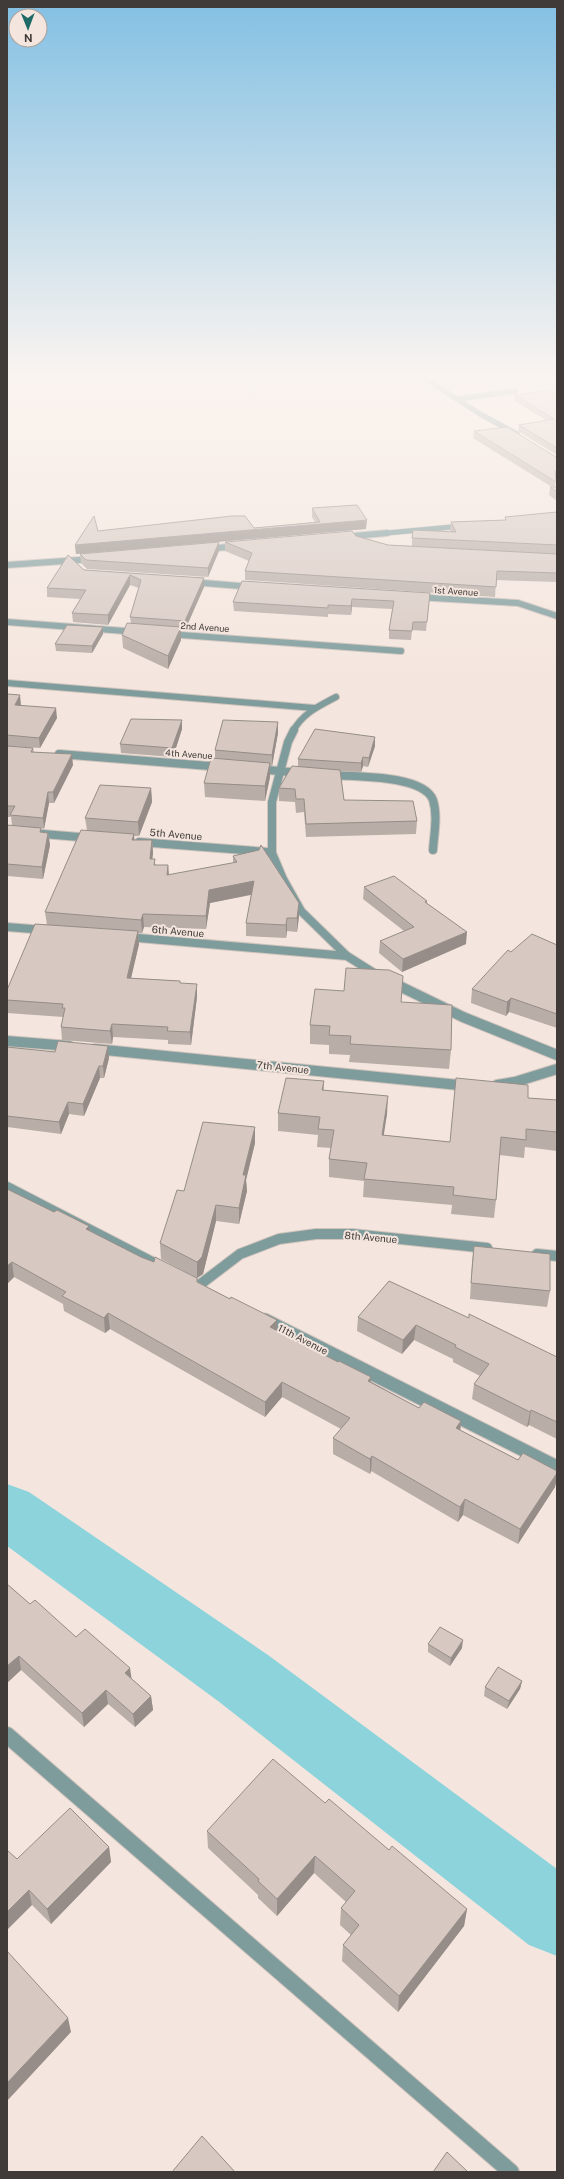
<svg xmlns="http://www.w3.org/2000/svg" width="564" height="2179" viewBox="0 0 564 2179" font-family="'Public Sans',sans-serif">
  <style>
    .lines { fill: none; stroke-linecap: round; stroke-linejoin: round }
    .river { fill: #8dd3db; fill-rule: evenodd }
    .minor-far5-casing { stroke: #d0c4bd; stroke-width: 6 }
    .minor-far4-casing { stroke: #d0c4bd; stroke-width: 8 }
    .minor-far3-casing { stroke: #d0c4bd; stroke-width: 10 }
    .minor-far2-casing { stroke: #d0c4bd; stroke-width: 12 }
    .minor-far1-casing { stroke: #d0c4bd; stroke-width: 15 }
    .minor-casing { stroke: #d0c4bd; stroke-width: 18 }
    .minor-far5 { stroke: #7f9c9d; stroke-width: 5 }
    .minor-far4 { stroke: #7f9c9d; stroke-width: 6 }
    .minor-far3 { stroke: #7f9c9d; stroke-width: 8 }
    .minor-far2 { stroke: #7f9c9d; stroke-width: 10 }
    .minor-far1 { stroke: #7f9c9d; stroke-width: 13 }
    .minor { stroke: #7f9c9d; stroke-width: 16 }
    .wall { fill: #b9ada7 }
    .shaded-wall { fill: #968d88 }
    .building { fill: #d7c9c2; stroke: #968d88 }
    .labels { text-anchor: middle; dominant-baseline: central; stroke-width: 4; stroke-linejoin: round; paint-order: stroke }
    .far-street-label { font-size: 9px; fill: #403b38; stroke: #f4e6de }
    .street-label { font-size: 10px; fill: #403b38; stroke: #f4e6de }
  </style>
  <rect width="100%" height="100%" fill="#f4e6de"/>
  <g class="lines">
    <path class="river" d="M7 1484 29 1492 268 1655 557 1869V1956L529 1945 218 1701 7 1546Z"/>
    <defs>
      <path id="minor-far5" d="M423 377 480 414 517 434
        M457 399 515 391
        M376 534 463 526"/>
      <path id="minor-far4" d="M342 537 387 533
        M206 549 238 546
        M7 565 93 559
        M191 582 253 587
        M416 597 518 603 557 616
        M7 622 138 632
        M168 634 401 651
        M7 683 314 708
        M293 731C303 713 319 706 336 697"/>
      <path id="minor-far3" d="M294 730 288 742 272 802V853L283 879 301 911 347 956 377 975
        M59 754 222 767
        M256 769 302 773
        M328 775C352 777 423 774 433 800 438 816 434 834 433 850
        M7 831 91 838
        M139 842 268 852
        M7 927 45 930
        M127 937 347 956"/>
      <path id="minor-far2" d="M391 982 463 1017 557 1055
        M7 1041 69 1046
        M95 1049 469 1086
        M497 1085 515 1082 557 1069
        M7 1187 156 1264
        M537 1254 557 1256
        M198 1286 240 1254 279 1239 316 1234H352L487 1248"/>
      <path id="minor-far1" d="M265 1320 557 1467"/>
      <path id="minor" d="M7 1735 511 2172"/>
    </defs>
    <use href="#minor-far5" class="minor-far5-casing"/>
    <use href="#minor-far4" class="minor-far4-casing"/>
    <use href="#minor-far3" class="minor-far3-casing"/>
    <use href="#minor-far2" class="minor-far2-casing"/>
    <use href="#minor-far1" class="minor-far1-casing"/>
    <use href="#minor" class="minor-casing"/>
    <use href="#minor-far5" class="minor-far5"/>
    <use href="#minor-far4" class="minor-far4"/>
    <use href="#minor-far3" class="minor-far3"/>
    <use href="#minor-far2" class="minor-far2"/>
    <use href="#minor-far1" class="minor-far1"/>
    <use href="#minor" class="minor"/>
  </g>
  <path class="wall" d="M515 395H557V455L518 431 519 425 546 420 514 401Z
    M474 431 557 457V478H556L555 487H557V501L549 495 550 487H552L473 438Z
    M312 508 366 529 76 554 75 545 98 531 254 528 315 522 312 517Z
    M557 512V582L496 580 495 597 245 580V571L249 561 225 551V542L356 536 388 545 412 546V538L451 532 450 530 451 522 505 520V517Z
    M219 542V551L208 577 87 569 81 563 80 554Z
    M84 570 204 578V587L185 630H181V640L168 669 123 648 122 635 131 623 130 617 139 588 130 585 108 625 73 622 72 613 80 599 47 597V588Z
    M242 581 429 602 426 631 412 630 411 640 389 639V630L392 609 352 607 351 615 328 614V617L234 611 233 602Z
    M103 634 92 653 56 651 55 644Z
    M7 694 21 705 57 718 40 748 8 746 33 748 34 752 73 765 54 803H49L44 829 41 828V832L48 833 50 845 43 879 7 876V825H12L11 817H7Z
    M278 722V733L272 766H270V777L265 801 205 797 204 783 215 759V750Z
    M182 729 173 757 121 753 120 744Z
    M375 746 368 767 363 766 361 772 340 771 344 800 417 821 416 834 306 837 304 812 296 813 295 802 279 801V788L298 766V759Z
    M151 788 152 802 139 836H134V840H152L153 853 152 859 156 865H168L169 875 233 863V856L299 903V916L297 932 287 931 286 938 246 936V923L251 895 210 903 206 929 144 927 142 933H138L139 944 131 978 180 981V983L197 997 191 1045 168 1044V1040L113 1037 112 1044 62 1040 61 1027 63 1017 7 1013V990L47 925 45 912 87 830 85 818Z
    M364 887 427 901V903L466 944 402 972 379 953 380 941 404 931 363 899Z
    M557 945V1028L509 1012 506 1016 471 1003 472 989 511 952Z
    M401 1002 451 1050 449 1069 349 1062 350 1055 329 1054V1045L310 1044V1025Z
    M7 1047 109 1058 104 1078H100L84 1116 69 1114 61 1134 7 1127Z
    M324 1081V1090L387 1114 383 1135 450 1142 528 1098 557 1100V1151L525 1147 524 1158 499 1155 496 1200 494 1218 451 1214 452 1205 363 1197 364 1181 329 1177V1159L331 1148 317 1147 318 1135 278 1131V1113Z
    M255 1143 246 1180 247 1191 239 1224 216 1221 203 1274 197 1278 161 1259 160 1243 184 1191Z
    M7 1189 141 1257 197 1278 198 1282 230 1299 277 1320V1330L419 1408 461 1421 460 1430 518 1460 557 1471V1478L555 1487 518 1544 463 1515 458 1522 371 1471 370 1474 333 1454V1438L341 1429 282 1397 265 1417 110 1329 105 1333 64 1311 63 1304 14 1277 7 1284Z
    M474 1246 550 1291 547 1307 470 1299 472 1262Z
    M358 1317 469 1318 557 1357V1439L529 1425 527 1427 472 1399 474 1384 480 1376 453 1362V1359L414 1340 402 1354 357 1331Z
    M7 1584 30 1604 76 1637 131 1678 151 1696 153 1710 135 1727 108 1704 84 1727 21 1670 7 1683Z
    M428 1644 462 1648 450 1666 428 1652Z
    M522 1681 520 1689 507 1709 484 1696 485 1687Z
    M325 1803 389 1850 467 1909 464 1926 398 2012 342 1961 343 1945 351 1935 340 1925 341 1908 346 1902 314 1873 277 1916 258 1898V1895L208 1848 207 1831Z
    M109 1847 111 1862 51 1924 32 1905 17 1859Z"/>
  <path class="shaded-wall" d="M555 471H557V478H555Z
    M367 520 366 529 76 554 75 545Z
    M219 542V551L208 577V568Z
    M130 575V585L108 625V615Z
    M204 578V587L185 630V621Z
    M352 599V607L351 615V606Z
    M103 627V634L92 653V646Z
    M181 627V640L168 669V656Z
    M20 695 21 705 16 715 15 705Z
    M56 708 57 718 40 748 39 738Z
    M182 720V729L173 757 172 748Z
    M278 722V733L272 766V755Z
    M375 737V746L368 767 369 758Z
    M72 754 73 765 54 803 53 792Z
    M363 757V766L361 772V763Z
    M270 763V777L265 801V786Z
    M151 788 152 802 139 836 138 822Z
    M48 792 49 803 44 829 43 818Z
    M48 833 50 845 43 879 42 867Z
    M134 834 135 847 132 840Z
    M152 840 153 853 151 872 150 859Z
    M168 865 169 878 167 875Z
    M254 881V894L210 903 206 929V916L209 890Z
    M299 903V916L297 932V918Z
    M143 914 144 927 142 933 141 920Z
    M287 918V931L286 938V925Z
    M138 931 139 944 128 991 127 978Z
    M467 932 466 944 402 972 403 959Z
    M197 984V997L191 1045 190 1032Z
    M511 998 509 1012 506 1016 507 1002Z
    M112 1024 113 1037 112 1044 110 1031Z
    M108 1046 109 1058 104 1078 103 1066Z
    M99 1066 100 1078 84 1116 83 1104Z
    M388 1096 387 1114 381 1153 382 1135Z
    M68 1102 69 1114 61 1134 59 1122Z
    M255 1127V1143L246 1180 247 1191 239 1224V1208L243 1175Z
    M216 1205V1221L203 1274 197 1278V1262Z
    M89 1226 91 1241 86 1229Z
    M12 1262 14 1277 7 1284V1266Z
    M108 1313 110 1329 105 1333 104 1318Z
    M277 1320V1335L270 1327Z
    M416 1325 414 1340 402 1354 403 1340Z
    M371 1377 370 1392 368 1381Z
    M282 1382V1397L265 1417V1402Z
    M531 1410 529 1425 527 1427 530 1412Z
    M461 1421 460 1436 456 1428Z
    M372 1456 371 1471 370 1474V1459Z
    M557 1473V1478L555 1487 518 1544 520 1529Z
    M465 1499 463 1515 458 1522 460 1507Z
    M463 1640 462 1648 450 1666 451 1658Z
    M19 1656 21 1670 7 1683V1666Z
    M130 1668 132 1681 125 1673Z
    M522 1681 520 1689 507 1709 509 1701Z
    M106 1690 108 1704 84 1727 82 1713Z
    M151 1696 153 1710 135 1727 133 1714Z
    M109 1847 111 1862 51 1924 47 1909Z
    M315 1856 314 1873 277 1916V1899Z
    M29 1890 32 1905 7 1930V1912Z
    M467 1909 464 1926 398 2012 399 1996Z
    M68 2018 71 2032 7 2101V2083Z"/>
  <path class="building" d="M548 390 557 395V448L519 425 554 419 515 395Z
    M507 427 556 457H557V471H555L556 482 474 431Z
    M550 487H557V492Z
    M357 505 367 520 75 545 94 516 98 531 232 516H245L254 528 320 522 312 508Z
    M557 512V545L412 538 413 530 456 532 451 522 506 520 505 517Z
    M352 531 356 536 388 545 557 554V573L497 571 496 587 245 571 252 553 225 542Z
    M219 542 208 568 86 560 80 554Z
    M68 555 84 570 204 578 185 621 130 617 141 580 130 575 108 615 72 613 86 590 47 588Z
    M242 581 430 593 427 622H413L412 631 389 630 394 601 352 599 351 606 328 605V608L233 602Z
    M127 623 181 627 168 656 122 635Z
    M67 625 103 627 92 646 55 644Z
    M7 694 20 695 15 705 56 708 39 738 7 735Z
    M131 719 182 720 172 748 120 744Z
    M223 720 278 722 272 755 215 750Z
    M315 729 375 737 369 758 363 757 361 763 298 759Z
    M7 746 33 748 31 752 72 754 53 792H48L43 818 10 815 15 806H7Z
    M211 758 270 763 265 786 204 783Z
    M292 766 340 770 344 800 413 801 417 821 306 824 304 799H296L295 789 279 788Z
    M100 785 151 788 138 822 85 818Z
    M7 825 41 828 40 832 48 833 42 867 7 864Z
    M81 830 134 834 132 840H152L150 859H155L154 865H168L167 875 237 862 233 856 259 850 261 845 299 903 297 918H287L286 925 246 923 254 881 209 890 206 916 143 914 141 920 45 912Z
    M394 876 427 901 425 902 467 932 403 959 380 941 414 927 364 887Z
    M35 924 138 931 127 978 180 981V983L197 984 190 1032 167 1031 168 1027 112 1024 110 1031 61 1027 65 1008H62L63 1004 7 1000V990Z
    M532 934 557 945V1014L511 998 507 1002 472 989 508 950 511 952Z
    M346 968 389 970 403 976 401 1002 452 1005 451 1050 350 1044 351 1036 329 1035 330 1026 310 1025 315 989 344 991Z
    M58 1041 108 1046 103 1066H99L83 1104 68 1102 59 1122 7 1116V1047L55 1052Z
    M286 1078 324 1081 322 1090 388 1096 382 1135 450 1142 456 1078 528 1085V1098L557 1100V1132L526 1129V1140L501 1137 496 1200 453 1195 454 1187 364 1179 367 1163 329 1159 334 1130 318 1129 320 1117 278 1113Z
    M203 1122 255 1127 243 1175H246L239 1208 216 1205 202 1257 197 1262 160 1243 177 1190 184 1191Z
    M7 1189 54 1212 57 1210 89 1226 86 1229 141 1257 154 1262 155 1257 197 1278V1282L230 1299 231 1297 277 1320 270 1327 338 1362 339 1361 371 1377 368 1381 419 1408 424 1402 461 1421 456 1428 518 1460 523 1453 557 1471V1473L520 1529 465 1499 460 1507 372 1456 370 1459 333 1438 350 1418 282 1382 265 1402 108 1313 104 1318 62 1296 66 1292 12 1262 7 1266Z
    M474 1246 550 1254V1291L471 1283Z
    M389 1281 469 1318V1314L557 1357V1422L531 1410 530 1412 474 1384 489 1364 455 1347 456 1345 416 1325 403 1340 358 1317Z
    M7 1584 30 1604 35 1600 76 1637 85 1629 130 1668 125 1673 151 1696 133 1714 106 1690 82 1713 19 1656 7 1666Z
    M440 1627 463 1640 451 1658 428 1644Z
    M498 1667 522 1681 509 1701 485 1687Z
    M273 1759 325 1803 329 1799 389 1850 392 1846 467 1909 399 1996 343 1945 359 1925 341 1908 355 1891 315 1856 277 1899 258 1881 259 1879 207 1831Z
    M70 1808 109 1847 47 1909 29 1890 7 1912V1850L17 1859Z
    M7 1951 68 2018 7 2083Z
    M202 2136 235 2172H172Z
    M447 2152 468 2172H433Z"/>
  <linearGradient id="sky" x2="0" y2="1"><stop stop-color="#83c0e3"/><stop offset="0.55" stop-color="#faf4f0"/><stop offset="1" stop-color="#faf4f0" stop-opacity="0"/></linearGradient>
  <rect width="564" height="682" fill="url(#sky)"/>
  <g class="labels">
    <g class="far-street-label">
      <text transform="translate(456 591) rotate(4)">1st Avenue</text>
      <text transform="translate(205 627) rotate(4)">2nd Avenue</text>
      <text transform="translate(189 754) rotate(4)">4th Avenue</text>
    </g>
    <g class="street-label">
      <text transform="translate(176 834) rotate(5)">5th Avenue</text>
      <text transform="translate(178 931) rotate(5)">6th Avenue</text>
      <text transform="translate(283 1067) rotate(6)">7th Avenue</text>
      <text transform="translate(371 1237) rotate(5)">8th Avenue</text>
      <text transform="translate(303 1339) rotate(27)">11th Avenue</text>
    </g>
  </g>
  <rect width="564" height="2179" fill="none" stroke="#403b38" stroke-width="16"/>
  <g transform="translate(28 28) rotate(179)"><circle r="19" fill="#f4e6de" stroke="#aca29c"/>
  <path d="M0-3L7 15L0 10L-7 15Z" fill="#1d6a67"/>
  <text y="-6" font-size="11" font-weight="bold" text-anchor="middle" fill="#403b38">N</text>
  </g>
</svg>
